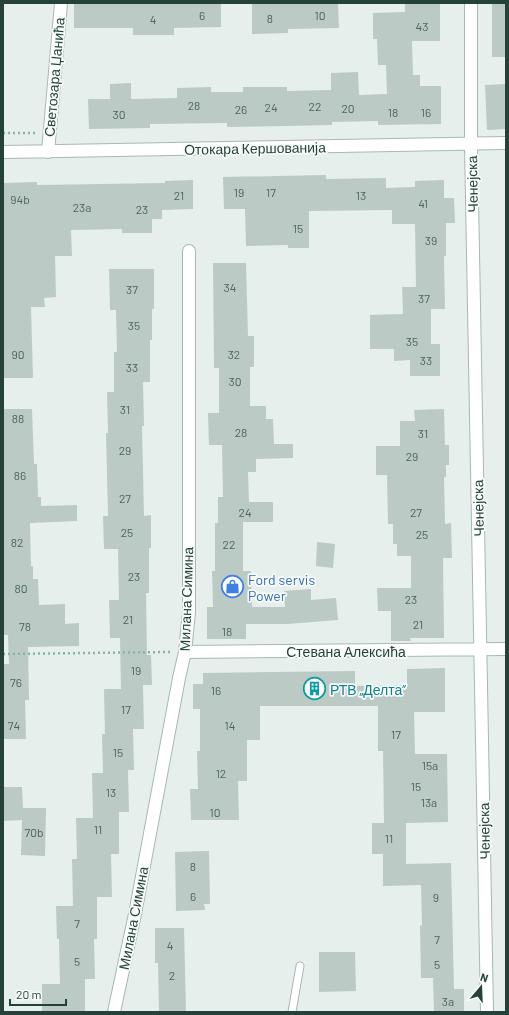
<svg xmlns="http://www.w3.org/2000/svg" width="509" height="1015" viewBox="0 0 509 1015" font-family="Barlow,sans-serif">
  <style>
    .building { fill: #bbcac4 }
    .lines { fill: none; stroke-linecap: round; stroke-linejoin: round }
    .lane-casing { stroke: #a8b8b2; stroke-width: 9 }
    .street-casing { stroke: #a8b8b2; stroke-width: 14 }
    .path { stroke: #86b3a5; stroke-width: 2.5; stroke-dasharray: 2 3; stroke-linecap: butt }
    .lane { stroke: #fff; stroke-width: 7 }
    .street { stroke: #fff; stroke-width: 12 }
    .labels { text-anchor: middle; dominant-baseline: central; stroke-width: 3.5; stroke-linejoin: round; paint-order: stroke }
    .number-label { font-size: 12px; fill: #4a645c }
    .street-label { font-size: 14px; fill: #24423a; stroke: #f7fbf9 }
    .shop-label { font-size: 14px; fill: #366cbe; stroke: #f7fbf9; text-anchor: start }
    .culture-label { font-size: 14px; fill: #0d838f; stroke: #f7fbf9; text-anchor: start }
  </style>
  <rect width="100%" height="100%" fill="#e6efeb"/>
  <path class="building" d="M74 3H221V27L174 28V35H133V28H74Z
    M252 3H338L339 28 288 29V33L252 34Z
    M405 3H440V41H412L413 75H420V86H441V124L378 125V121L332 122V125L287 126 227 127V123L150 124V128L89 129 88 99H110V84L131 83V99L177 98V88L211 87V92H243V87H287V91L331 90V73L358 72 359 95 387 94 386 65H378L377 39H373V13L405 12Z
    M492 3H506V57H492Z
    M506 84V129L487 130 485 85Z
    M326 175V179L386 178V188L415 187V181L444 180V198H454L455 223H446V256H444L445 309H431V344H440V376H410V360L394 361V349H370V315L403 314 402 287H416L415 224H392V210L309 211V248H288V245L246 246 245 209H224L223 177Z
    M193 180V209L162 210V219H152V233H122V229L71 230 72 256H55L56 297 44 298 45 307H31L33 378H3V183L37 182V185L165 183V181Z
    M213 263H246L248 336H254V367H250V406H266V419H273L274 444H293V458L256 459V472H248L249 502H273V522H243V571H251L252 607H285L284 591 311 589V600L336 598 338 620 287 624H246V639H207V607H213L212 571H215V523H218V497H223L222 445H209L208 413H219V368H214Z
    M109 269H154V309H152V340H150V382H143L144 426H142L144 516 151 515V548H149V593H146L147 655H151L152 685H143L144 729H133L134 770H128L129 812H119V854H111L112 897H97V939H94L95 979H85V1012L42 1011V984H60L59 939H57L56 906H73L72 859H77L76 818H93L92 773H103L102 734H105L104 689H121L120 638H110L109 600H119L118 549H104L103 516H108L106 433H108L107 392H114V352H117L116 310H110Z
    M3 409H32L34 464H37L38 497H41V506L77 505V521L30 523 31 566H33V579H38L39 605 65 604V624L79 623V646L28 647 29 700H25L26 739H3V664H9L8 635H3V524H4Z
    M444 409 445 445H449V465H446V477H444L445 524 451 523 452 558H443L444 638H410L411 641H391V611H378L377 588H411V556H397V544H393V524H388L387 475H376V446H400V421H415L414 410Z
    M317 542 335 544 333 568 316 566Z
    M445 668V712H414L415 754H447L448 822 406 823V864L451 863 454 989H464V1012H434L433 978H421L420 926 422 925 421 885 383 886V854H372V823H384L383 751H378V706H260V740H247V781H238L239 820H191L190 789H198L197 751H200V709H193V684H203V673L355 671V686L407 685V669Z
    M3 787H22L23 808H46L45 856 21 855 22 820 3 821Z
    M209 851 210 904H204L205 910 176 911 175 852Z
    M155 928H184L186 1012H159L158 963H155Z
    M319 952H355L356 991 319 992Z"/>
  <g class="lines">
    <defs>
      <path id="lane" d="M292 1012 300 966"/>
      <path id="street" d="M471 3V144L487 1012
        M3 152 506 143
        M48 152 61 3
        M185 652 506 649
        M114 1012 135 914 179 678 185 652 189 612V251"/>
    </defs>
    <use href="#lane" class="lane-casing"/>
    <use href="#street" class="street-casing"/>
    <path class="path" d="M3 133H35
      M3 654 170 652"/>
    <use href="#lane" class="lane"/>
    <use href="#street" class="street"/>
  </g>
  <defs>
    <symbol id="shop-ring" viewBox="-11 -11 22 22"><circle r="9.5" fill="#f7fbf9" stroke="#3f7fe0" stroke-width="1.5"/><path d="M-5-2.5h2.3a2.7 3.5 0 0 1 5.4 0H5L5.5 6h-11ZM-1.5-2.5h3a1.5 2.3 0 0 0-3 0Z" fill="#3f7fe0"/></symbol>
    <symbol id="building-ring" viewBox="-11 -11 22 22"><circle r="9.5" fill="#f7fbf9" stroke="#0f9aa8" stroke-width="1.5"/><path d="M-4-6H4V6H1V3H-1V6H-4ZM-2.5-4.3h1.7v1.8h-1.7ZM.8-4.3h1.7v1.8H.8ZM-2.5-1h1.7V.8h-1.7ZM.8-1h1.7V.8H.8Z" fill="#0f9aa8"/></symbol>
  </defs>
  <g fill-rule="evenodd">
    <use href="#shop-ring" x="220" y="574" width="25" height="25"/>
    <use href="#building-ring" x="302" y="676" width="25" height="25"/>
  </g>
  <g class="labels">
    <g class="number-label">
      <text x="202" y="15">6</text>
      <text x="320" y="15">10</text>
      <text x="270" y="18">8</text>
      <text x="153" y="19">4</text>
      <text x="422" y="26">43</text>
      <text x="194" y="105">28</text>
      <text x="315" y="106">22</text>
      <text x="271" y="107">24</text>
      <text x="348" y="108">20</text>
      <text x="241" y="109">26</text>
      <text x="393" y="112">18</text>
      <text x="426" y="112">16</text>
      <text x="119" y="114">30</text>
      <text x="239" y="192">19</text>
      <text x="271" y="192">17</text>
      <text x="179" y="195">21</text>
      <text x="361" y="195">13</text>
      <text x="20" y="199">94b</text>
      <text x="423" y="203">41</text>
      <text x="82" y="207">23a</text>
      <text x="142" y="209">23</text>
      <text x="298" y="228">15</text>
      <text x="431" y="240">39</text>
      <text x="230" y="287">34</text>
      <text x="132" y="289">37</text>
      <text x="424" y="298">37</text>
      <text x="134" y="325">35</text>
      <text x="412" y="341">35</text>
      <text x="18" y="354">90</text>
      <text x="234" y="354">32</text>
      <text x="426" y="360">33</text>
      <text x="132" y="367">33</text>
      <text x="235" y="381">30</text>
      <text x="125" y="409">31</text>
      <text x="18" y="418">88</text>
      <text x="241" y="432">28</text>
      <text x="423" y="433">31</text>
      <text x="125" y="450">29</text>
      <text x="412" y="456">29</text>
      <text x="20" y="475">86</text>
      <text x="125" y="498">27</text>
      <text x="245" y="512">24</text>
      <text x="416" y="512">27</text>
      <text x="127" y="532">25</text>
      <text x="422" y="534">25</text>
      <text x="17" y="542">82</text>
      <text x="229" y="544">22</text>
      <text x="134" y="576">23</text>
      <text x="21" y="588">80</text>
      <text x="411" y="599">23</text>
      <text x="128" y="619">21</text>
      <text x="418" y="624">21</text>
      <text x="25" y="626">78</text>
      <text x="227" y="631">18</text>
      <text x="136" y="670">19</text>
      <text x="16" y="682">76</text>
      <text x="216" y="690">16</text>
      <text x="126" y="709">17</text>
      <text x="14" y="725">74</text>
      <text x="230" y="725">14</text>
      <text x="396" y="734">17</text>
      <text x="118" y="752">15</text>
      <text x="430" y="765">15a</text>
      <text x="221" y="773">12</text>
      <text x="416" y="786">15</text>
      <text x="111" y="792">13</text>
      <text x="429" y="802">13a</text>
      <text x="215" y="812">10</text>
      <text x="98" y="829">11</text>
      <text x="34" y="832">70b</text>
      <text x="389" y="838">11</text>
      <text x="193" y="866">8</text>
      <text x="193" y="896">6</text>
      <text x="436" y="897">9</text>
      <text x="77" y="923">7</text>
      <text x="437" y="939">7</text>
      <text x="170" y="945">4</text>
      <text x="77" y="961">5</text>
      <text x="437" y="964">5</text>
      <text x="172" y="975">2</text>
      <text x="448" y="1001">3a</text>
    </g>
    <g class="street-label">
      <text transform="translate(54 77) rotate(-85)">Светозара Џанића</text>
      <text transform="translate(255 148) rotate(-1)">Отокара Кершованија</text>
      <text transform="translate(472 184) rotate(-91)">Ченејска</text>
      <text transform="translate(478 508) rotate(-91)">Ченејска</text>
      <text transform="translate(186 599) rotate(-88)">Милана Симина</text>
      <text x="346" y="651">Стевана Алексића</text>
      <text transform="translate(484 831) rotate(-91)">Ченејска</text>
      <text transform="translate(133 918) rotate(-79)">Милана Симина</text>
    </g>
    <g class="shop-label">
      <text x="248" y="579">Ford servis<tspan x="248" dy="16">Power</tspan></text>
    </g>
    <g class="culture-label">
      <text x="330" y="689">РТВ „Делта”</text>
    </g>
  </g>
  <rect width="509" height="1015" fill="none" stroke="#24423a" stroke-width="8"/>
  <g transform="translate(481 987) rotate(19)" stroke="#f7fbf9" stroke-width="3" paint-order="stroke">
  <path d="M0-3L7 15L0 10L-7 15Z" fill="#24423a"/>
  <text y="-6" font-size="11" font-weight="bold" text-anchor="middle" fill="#24423a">N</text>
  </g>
  <path d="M10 999v6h56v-6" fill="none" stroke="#24423a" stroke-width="2"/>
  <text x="16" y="999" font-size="12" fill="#24423a" stroke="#f7fbf9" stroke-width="3" paint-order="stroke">20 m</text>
</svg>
